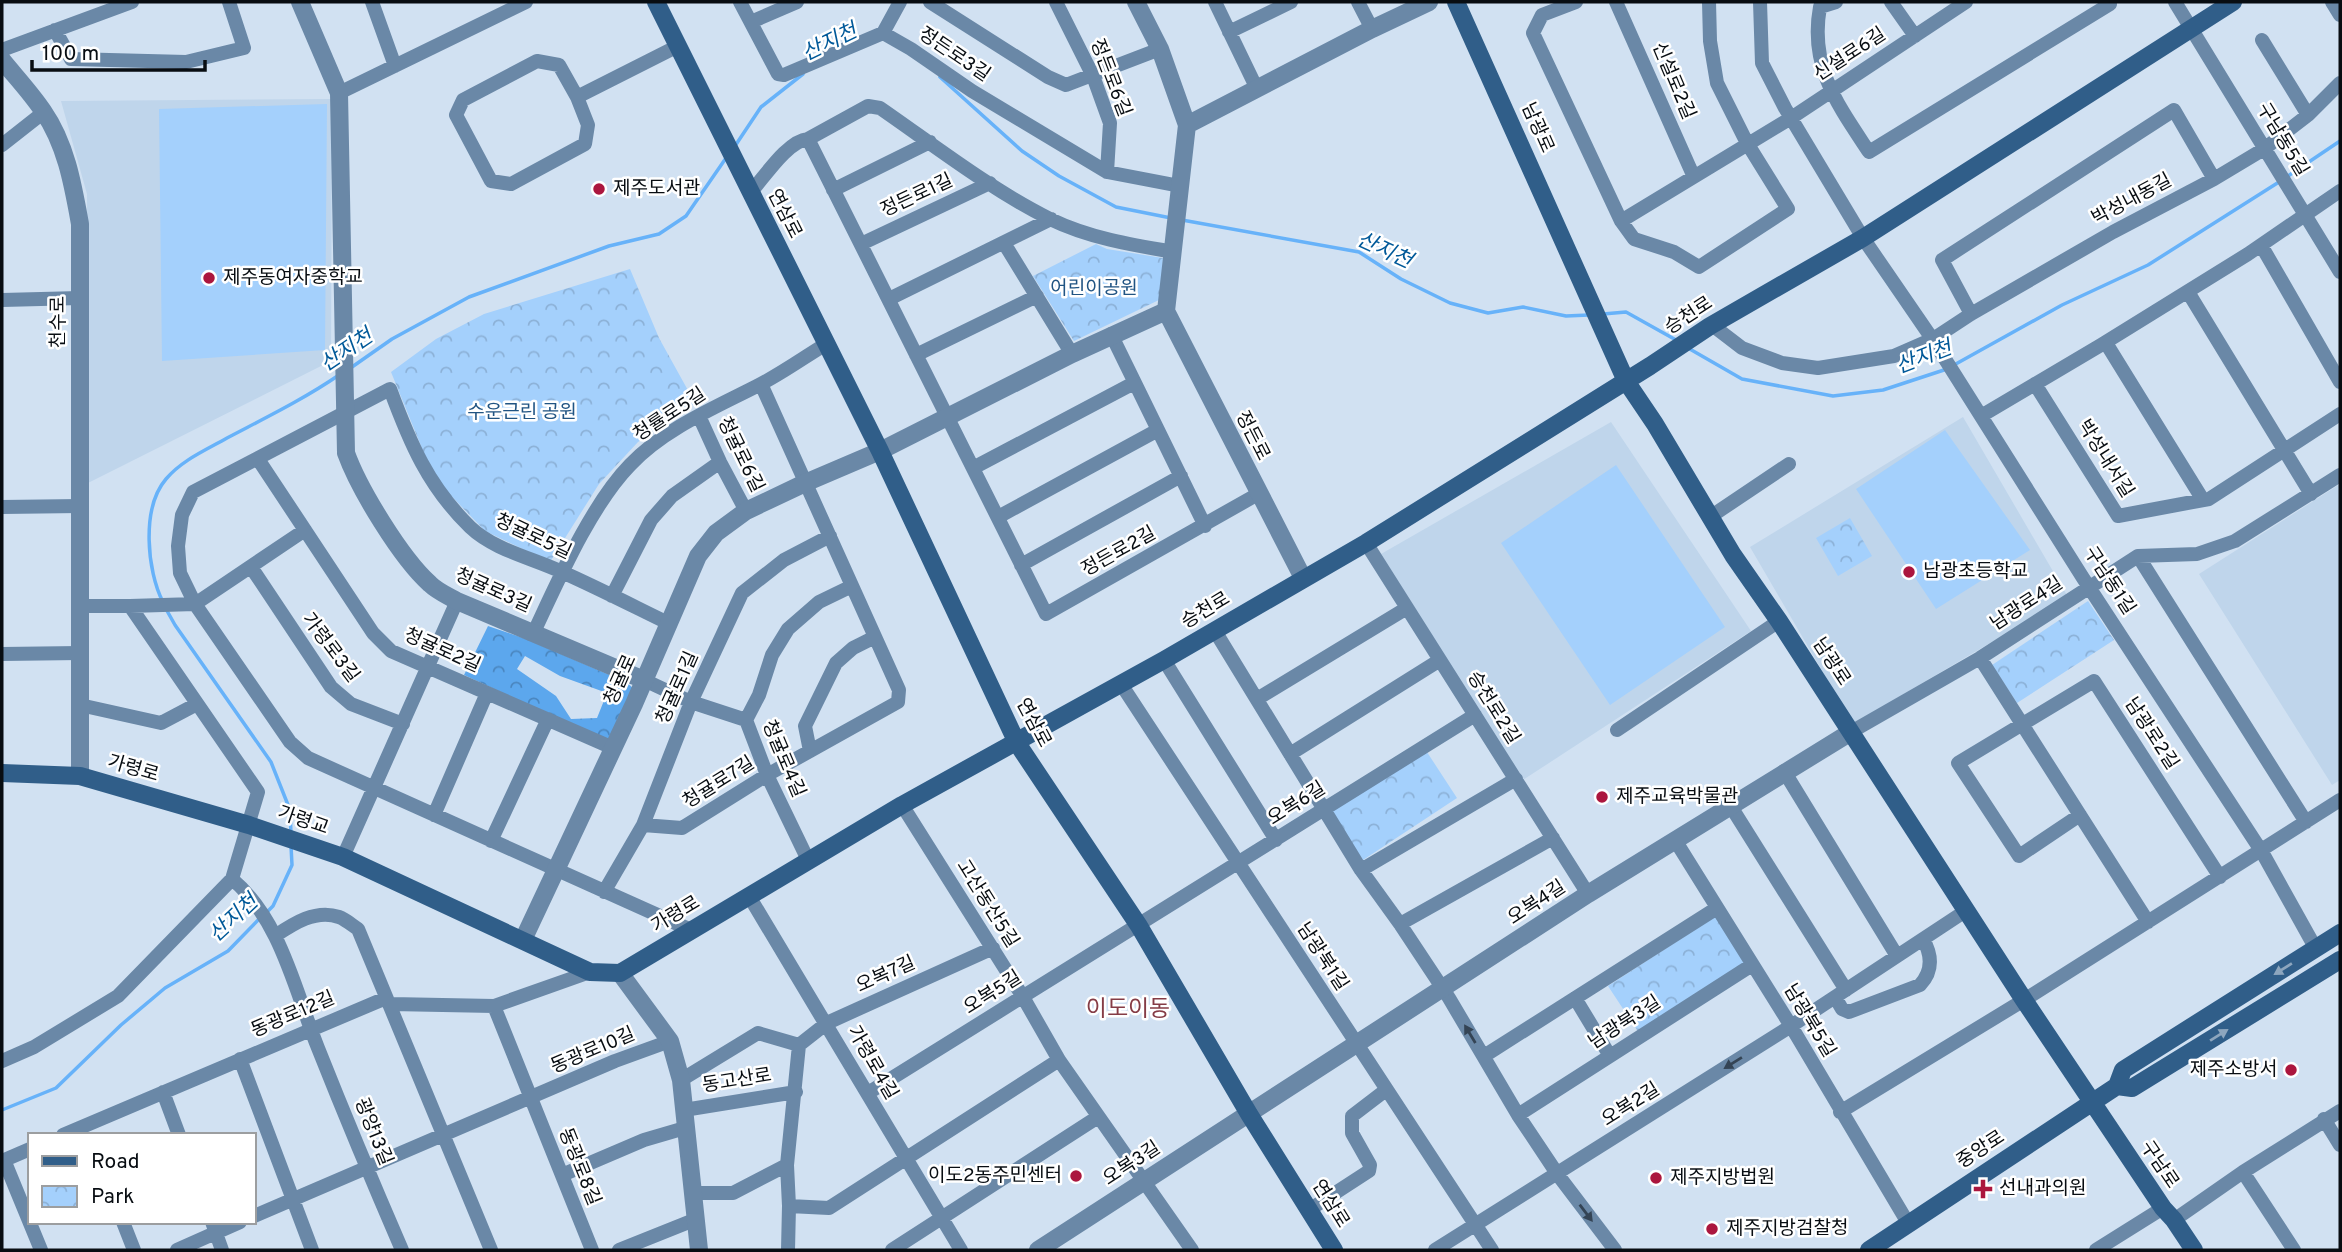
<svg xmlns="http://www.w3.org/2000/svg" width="2342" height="1252" viewBox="0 0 2342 1252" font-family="Overpass,'Noto Sans KR',sans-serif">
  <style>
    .built { fill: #bfd5eb }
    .forest { fill: url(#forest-crowns); fill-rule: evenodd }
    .park { fill: url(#park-crowns) }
    .pitch { fill: #a4d0fc }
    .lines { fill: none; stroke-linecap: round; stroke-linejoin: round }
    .stream { stroke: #67b2f9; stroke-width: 3.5 }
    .minor { stroke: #6a88a7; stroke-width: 14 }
    .tertiary { stroke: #6a88a7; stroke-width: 18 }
    .secondary { stroke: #305e89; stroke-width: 18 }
    .oneway { fill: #8da6be }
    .oneway2 { fill: #344455 }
    .poi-dot { fill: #ab163e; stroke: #fff; stroke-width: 2.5 }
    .labels { text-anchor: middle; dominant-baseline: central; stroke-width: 5; stroke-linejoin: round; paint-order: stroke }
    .street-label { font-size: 19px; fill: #080d12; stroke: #fff }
    .poi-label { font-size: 19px; fill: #080d12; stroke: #fff; text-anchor: start }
    .park-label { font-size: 19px; fill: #205483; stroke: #fff }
    .water-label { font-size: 21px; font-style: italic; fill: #005999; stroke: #fff }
    .quarter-label { font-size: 23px; fill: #853c46; stroke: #fff }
  </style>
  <defs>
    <pattern id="forest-crowns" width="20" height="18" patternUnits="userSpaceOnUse" patternTransform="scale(1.75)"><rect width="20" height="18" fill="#5ca7ed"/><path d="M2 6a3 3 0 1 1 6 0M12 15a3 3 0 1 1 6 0" fill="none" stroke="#4a86bf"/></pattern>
    <pattern id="park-crowns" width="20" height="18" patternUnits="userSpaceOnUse" patternTransform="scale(1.75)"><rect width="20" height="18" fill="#a4d0fc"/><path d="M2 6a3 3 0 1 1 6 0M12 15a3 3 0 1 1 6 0" fill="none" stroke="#8cb1d7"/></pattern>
  </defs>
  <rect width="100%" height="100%" fill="#d1e1f2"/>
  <path class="built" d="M332 99 331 361 88 483 87 194 61 101Z
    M1963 417 2068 597 1853 724 1750 547Z
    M1611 422 1751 631 1523 780 1381 554Z
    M2340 484V780L2332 785 2199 574Z"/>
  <path class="forest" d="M488 626 526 639 626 682 634 689 611 741 596 736 464 675ZM525 656 560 676 607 693 597 718 571 719 556 696 517 669Z"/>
  <path class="park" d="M1096 244 1107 249 1163 258 1161 299 1074 341 1033 276Z
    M630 269 659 338 695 403 638 442 599 484 550 562 485 531 434 478 391 372 436 339 484 314Z
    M1850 518 1872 556 1838 576 1816 538Z
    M2088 601 2114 640 2017 703 1992 665Z
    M1425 749 1457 798 1363 860 1330 811Z
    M1716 916 1746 963 1639 1033 1608 986Z"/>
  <path class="pitch" d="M327 104 325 350 162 361 159 109Z
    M1945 430 2030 550 1936 609 1856 489Z
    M1616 465 1725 627 1610 705 1501 543Z"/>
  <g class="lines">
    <path class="stream" d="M940 77 1022 151 1059 176 1116 207 1171 218
      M735 146 761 107 803 74
      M2285 178 2340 141
      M1182 220 1359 252 1401 279 1450 303 1488 313 1523 307 1566 316 1589 315
      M1603 314 1626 312 1676 340
      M1688 348 1742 379 1833 396 1883 390 1947 369
      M1954 365 2062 305 2148 265 2279 182
      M352 367 392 339 469 297 609 246 659 234 686 216 726 158
      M163 602C147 571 141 508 166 479 182 460 206 450 227 438 265 418 304 399 339 375
      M166 609 175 625 271 762 290 810 291 834
      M267 912 273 906 292 865 291 846
      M2 1110 56 1088 121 1025 165 988 228 951 261 917"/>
    <path class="minor" d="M372 2 395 66
      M740 2 778 74 784 75 883 33 911 49 972 91 1107 172 1180 186
      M930 2 1048 77 1066 85 1160 49
      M1056 2 1093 76 1110 123 1107 172
      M1215 2 1257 89
      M1358 2 1372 29
      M1576 2 1542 15 1533 33 1621 221 1634 239 1674 252 1699 267 1788 209 1747 143 1717 83 1710 41 1709 2
      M1616 2 1693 175
      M1760 2 1762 63 1785 108 1863 238 1933 340 2083 578 2262 852 2316 949
      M1836 2 1820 7C1809 67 1838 105 1869 152L2110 4 2108 2
      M1891 2 1915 36
      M2175 2 2340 272
      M2332 2 2340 15
      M751 22 797 2
      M55 30 71 59 186 62 244 48 229 2
      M1229 32 1291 2
      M883 33 900 2
      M2262 40 2308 115
      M2 50 132 2
      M339 93 526 2
      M577 97 588 125 585 144 511 184 491 181 456 115 463 100 537 61 559 65 577 97 678 46
      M2 145 44 112
      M833 190 930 142
      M750 193C764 178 787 141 808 139
      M1621 221 1791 118 1966 2
      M1004 243 1072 354
      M861 244 990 183
      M2261 245 2340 382
      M1174 252C1132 245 1089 238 1050 219 990 189 935 146 880 108L868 106 808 139 1046 614 1258 494
      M2188 292 2311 494
      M889 299 1051 219
      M2 300 80 298
      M1971 314 1942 260 2174 110 2214 179
      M1712 325 1742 348 1782 363 1818 368 1894 356 1933 339 1971 314 2113 232 2214 179 2264 149 2308 115 2340 83
      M1111 334 1205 526
      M2106 343 2203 500
      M916 355 1037 296
      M2035 384 2118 516 2209 499 2340 414
      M699 416 720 462 746 511
      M1981 416 2101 345 2248 254 2340 191
      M258 459 373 633 391 651 613 748
      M973 468 1134 383
      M2 507 80 506
      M998 517 1158 430
      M1710 517 1789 464
      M1366 543 1588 894
      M2138 556 2306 822
      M1021 565 1181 476
      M251 567 331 687 351 704 403 724
      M612 596 651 520 672 496 720 462
      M130 606 195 604 305 530
      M668 623C633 606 598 588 562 572 532 558 494 550 470 527 428 486 410 443 390 389L193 492 182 515 178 546 180 573 195 604 290 742 308 758 691 930
      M1215 631 1361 870 1400 924 1449 998 1518 1115 1558 1175 1615 1250
      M534 632C558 581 591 505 630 465 664 429 714 408 757 386 781 374 803 358 826 344
      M2 654 80 653
      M1980 658 2148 922
      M1164 660 1276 840
      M644 680 691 702 746 720
      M1121 684 1492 1250
      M1257 699 1407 608
      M80 705 161 723 197 704
      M1617 730 1779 621
      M1851 732 1980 658 2138 556 2197 554 2235 541 2340 475
      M810 751 805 726 836 663 853 648 875 637
      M1290 754 1440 660
      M1784 771 1897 956
      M902 805 1023 997 1059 1060 1192 1250
      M1730 805 1846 990
      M434 815 487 693
      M2080 815 2019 856 1958 763 2094 681 2220 877
      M643 825 682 828 767 775 898 702 899 690 761 384
      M1675 840 1791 1026 1908 1223
      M491 841 548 719
      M343 857 457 601
      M808 860 767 775 746 720 759 695 772 655 788 629 819 602 852 586
      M1361 870 1516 779
      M232 879C281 920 295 991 318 1048 345 1116 373 1183 402 1250
      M604 892 643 825 691 702 742 593 784 560 830 536
      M749 896 961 1250
      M1400 924 1553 838
      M275 936C293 924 315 909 339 917 345 919 352 925 358 929L491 1250
      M1835 997 1842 1009 1849 1012 1920 985C1933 971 1932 955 1923 939
      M1575 998 1610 1056
      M391 1004 494 1006 590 972
      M494 1006 592 1250
      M799 1045 827 1023 993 948
      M1484 1056 1717 908
      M240 1059 312 1250
      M2 1061 34 1047 118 996 232 879 258 792 130 606H80
      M681 1080 758 1033 799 1045 787 1165 789 1206 788 1250
      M163 1092 179 1135
      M868 1093 1475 715
      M684 1110 796 1092
      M1840 1112 2024 1000 2340 800
      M1518 1115 1752 965
      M2324 1119 2340 1145
      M63 1135 386 998
      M4 1160 41 1250
      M2 1161 30 1149
      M2243 1172 2294 1250
      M562 1175 644 1140 685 1128
      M692 1193H733L787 1165
      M789 1206 829 1208 1059 1060
      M1309 1210 1369 1171 1370 1165 1352 1133V1116L1386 1090
      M254 1216 615 1061 670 1041
      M2174 1220 2243 1172 2340 1111
      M123 1222 134 1250
      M212 1222 222 1250
      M177 1250 240 1222
      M619 1250 694 1220
      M892 1250 1098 1117
      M1435 1250 1791 1026 1967 910
      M2096 1250 2163 1208"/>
    <path class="tertiary" d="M300 2 339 93 346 453C359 489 401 558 430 584 437 591 448 596 457 601L644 680
      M2 60C15 76 31 93 43 111 66 144 73 185 80 224V776
      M1187 125 1372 29 1429 2
      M1166 311 1303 578
      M523 940 634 704 698 556 716 533 746 511 805 483 880 451 1072 354 1166 311 1187 125 1160 49 1136 2
      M620 973 670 1041 681 1080 699 1250
      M1038 1250 1588 894 1851 732"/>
    <path class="secondary" d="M656 2 880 451 1017 743 1139 926 1249 1114 1334 1250
      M1456 2 1626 381 1655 424 1733 555 1779 621 2024 1000 2163 1208 2174 1220 2194 1250
      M2 773 80 776 249 825 343 857 590 972 620 973 902 805 1164 660 1366 543 1650 366 1710 326 1863 238 2233 2
      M2117 1086 2132 1088 2340 960
      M1869 1250 2117 1086 2123 1070 2340 933"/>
  </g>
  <defs><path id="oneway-solid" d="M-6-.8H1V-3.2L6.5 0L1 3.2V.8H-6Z" transform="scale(1.75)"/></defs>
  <g class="oneway">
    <use href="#oneway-solid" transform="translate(2283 969) rotate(148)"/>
    <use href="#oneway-solid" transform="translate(2219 1035) rotate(-32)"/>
  </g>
  <g class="oneway2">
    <use href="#oneway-solid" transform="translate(1470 1034) rotate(-121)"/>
    <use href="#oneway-solid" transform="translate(1733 1063) rotate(148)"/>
    <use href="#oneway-solid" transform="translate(1586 1213) rotate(53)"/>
  </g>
  <g class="poi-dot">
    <circle cx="599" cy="189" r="7"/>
    <circle cx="209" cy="278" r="7"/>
    <circle cx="1909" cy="572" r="7"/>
    <circle cx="1602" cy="797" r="7"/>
    <circle cx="2291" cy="1070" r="7"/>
    <circle cx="1076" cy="1176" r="7"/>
    <circle cx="1656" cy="1178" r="7"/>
    <path d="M1979.5 1178.5h7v7h7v7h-7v7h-7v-7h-7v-7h7z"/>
    <circle cx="1712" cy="1229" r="7"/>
  </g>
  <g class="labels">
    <g class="street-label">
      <text transform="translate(954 55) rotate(34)">정든로3길</text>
      <text transform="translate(1850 55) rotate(-33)">신설로6길</text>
      <text transform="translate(1110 78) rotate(69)">정든로6길</text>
      <text transform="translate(1673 81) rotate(67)">신설로2길</text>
      <text transform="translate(1537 128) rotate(66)">남광로</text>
      <text transform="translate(2282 140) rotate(59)">구남동5길</text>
      <text transform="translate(917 196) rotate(-25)">정든로1길</text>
      <text transform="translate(2132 200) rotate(-28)">박성내동길</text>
      <text transform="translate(784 214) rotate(63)">연삼로</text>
      <text transform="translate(1689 316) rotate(-33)">승천로</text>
      <text transform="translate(59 322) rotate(-90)">천수로</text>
      <text transform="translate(670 415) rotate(-33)">청률로5길</text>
      <text transform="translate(1252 436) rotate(63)">정든로</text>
      <text transform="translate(740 455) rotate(64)">청귤로6길</text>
      <text transform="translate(2105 459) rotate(58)">박성내서길</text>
      <text transform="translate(533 537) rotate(25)">청귤로5길</text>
      <text transform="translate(1119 552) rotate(-29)">정든로2길</text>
      <text transform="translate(2109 581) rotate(57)">구남동1길</text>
      <text transform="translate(493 591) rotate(24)">청귤로3길</text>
      <text transform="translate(2027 604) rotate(-33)">남광로4길</text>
      <text transform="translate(1206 611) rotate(-31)">승천로</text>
      <text transform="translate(330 648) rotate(53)">가령로3길</text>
      <text transform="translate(442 651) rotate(24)">청귤로2길</text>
      <text transform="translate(1831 662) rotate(57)">남광로</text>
      <text transform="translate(621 680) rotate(-66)">청귤로</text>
      <text transform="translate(678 688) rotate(-66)">청귤로1길</text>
      <text transform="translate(1493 708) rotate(58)">승천로2길</text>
      <text transform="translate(1033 723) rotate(62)">연삼로</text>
      <text transform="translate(2151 734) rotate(57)">남광로2길</text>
      <text transform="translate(783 759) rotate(67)">청귤로4길</text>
      <text transform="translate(133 769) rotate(16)">가령로</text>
      <text transform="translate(719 783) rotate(-32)">청귤로7길</text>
      <text transform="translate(1297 804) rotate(-32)">오복6길</text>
      <text transform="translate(303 821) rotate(19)">가령교</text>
      <text transform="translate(1537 903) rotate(-33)">오복4길</text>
      <text transform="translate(987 904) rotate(58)">고산동산5길</text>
      <text transform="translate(676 915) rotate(-31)">가령로</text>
      <text transform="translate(1322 957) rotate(57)">남광북1길</text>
      <text transform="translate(886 975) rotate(-24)">오복7길</text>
      <text transform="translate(993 993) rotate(-32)">오복5길</text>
      <text transform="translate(293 1015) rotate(-23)">동광로12길</text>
      <text transform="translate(1809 1021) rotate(59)">남광북5길</text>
      <text transform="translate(1625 1023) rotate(-33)">남광북3길</text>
      <text transform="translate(593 1051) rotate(-23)">동광로10길</text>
      <text transform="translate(872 1063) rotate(60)">가령로4길</text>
      <text transform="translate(737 1081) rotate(-9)">동고산로</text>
      <text transform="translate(1631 1105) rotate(-32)">오복2길</text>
      <text transform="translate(373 1132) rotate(68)">광양13길</text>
      <text transform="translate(1981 1150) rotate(-33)">중앙로</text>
      <text transform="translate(1132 1164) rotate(-33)">오복3길</text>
      <text transform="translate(2159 1165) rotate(56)">구남로</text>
      <text transform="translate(579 1167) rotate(68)">동광로8길</text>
      <text transform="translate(1330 1204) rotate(58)">연삼로</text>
    </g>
    <g class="poi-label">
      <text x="613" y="189">제주도서관</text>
      <text x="223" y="278">제주동여자중학교</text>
      <text x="1923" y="572">남광초등학교</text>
      <text x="1616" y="797">제주교육박물관</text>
      <text x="2277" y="1070" text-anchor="end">제주소방서</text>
      <text x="1062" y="1176" text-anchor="end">이도2동주민센터</text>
      <text x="1670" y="1178">제주지방법원</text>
      <text x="1999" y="1189">선내과의원</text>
      <text x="1726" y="1229">제주지방검찰청</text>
    </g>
    <g class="park-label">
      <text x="1094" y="289">어린이공원</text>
      <text x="522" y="413">수운근린 공원</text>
    </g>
    <g class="water-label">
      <text transform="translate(830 43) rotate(-26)">산지천</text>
      <text transform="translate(1384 251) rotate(25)">산지천</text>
      <text transform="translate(347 351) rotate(-34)">산지천</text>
      <text transform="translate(1924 358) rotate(-21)">산지천</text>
      <text transform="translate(234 919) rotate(-43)">산지천</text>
    </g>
    <g class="quarter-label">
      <text x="1128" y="1010">이도이동</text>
    </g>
  </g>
  <rect width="2342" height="1252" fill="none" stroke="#080d12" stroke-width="7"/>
  <rect x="28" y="1133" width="228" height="91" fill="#ffffff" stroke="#9c9ea0" stroke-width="2"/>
  <rect x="42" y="1156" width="35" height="10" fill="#305e89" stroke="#9c9ea0" stroke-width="2"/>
  <text x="91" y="1168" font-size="21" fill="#080d12">Road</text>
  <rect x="42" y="1186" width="35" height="21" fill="url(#park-crowns)" stroke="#9c9ea0" stroke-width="2"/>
  <text x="91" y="1203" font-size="21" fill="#080d12">Park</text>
  <path d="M32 60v10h173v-10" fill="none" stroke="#080d12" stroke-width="3.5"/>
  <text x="42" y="60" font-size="21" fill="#080d12" stroke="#ffffff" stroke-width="5" paint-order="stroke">100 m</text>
</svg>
